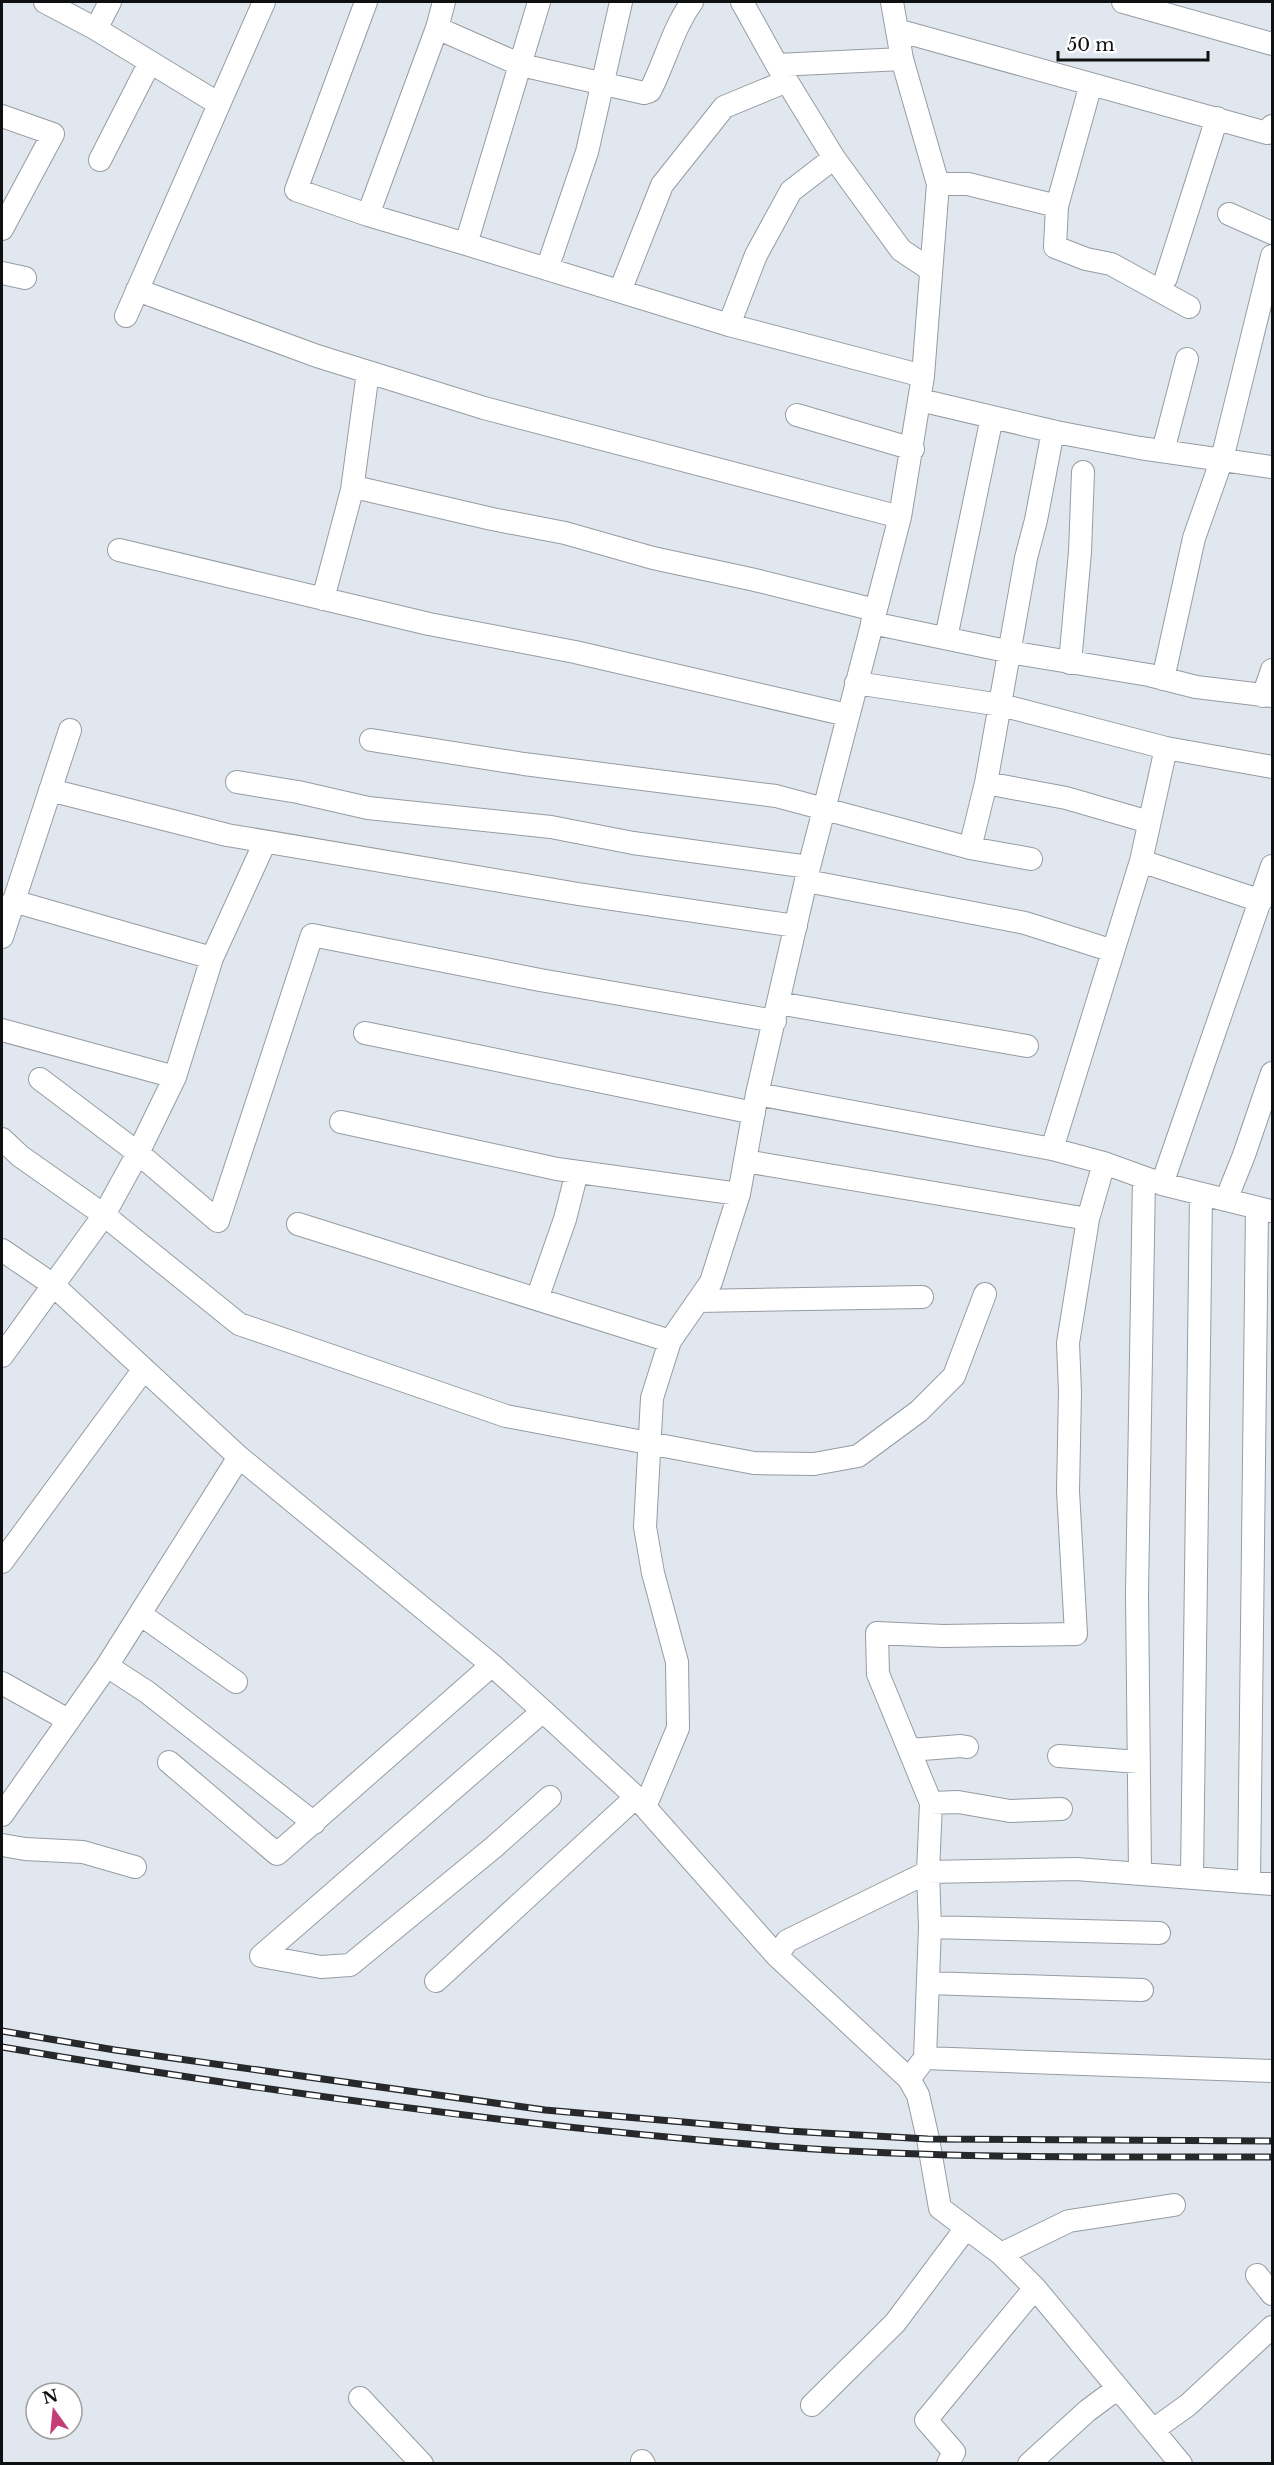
<svg xmlns="http://www.w3.org/2000/svg" width="1274" height="2465" viewBox="0 0 1274 2465" font-family="'Libre Baskerville',serif">
  <style>
    .lines { fill: none; stroke-linecap: round; stroke-linejoin: round }
    .minor-casing { stroke: #969ca3; stroke-width: 24 }
    .minor { stroke: #fff; stroke-width: 22 }
    .rail-casing { stroke: #26282b; stroke-width: 7 }
    .rail { stroke: #fff; stroke-width: 4.5; stroke-dasharray: 14; stroke-linecap: butt }
  </style>
  <rect width="100%" height="100%" fill="#e0e7ee"/>
  <g class="lines">
    <defs>
      <path id="minor" d="M45 2 96 29 219 104
        M366 2 296 190 368 215 466 244
        M539 2 466 244 729 325 923 376
        M742 2 777 65
        M1123 2 1272 44
        M437 28 521 65 644 93 650 91C665 62 673 28 692 2
        M96 29 110 2
        M897 30 1267 133 1272 126
        M902 59 777 65 834 158 901 250 931 270
        M1091 84 1057 206 1055 247 1086 259 1111 264 1189 307
        M2 116 53 134 2 229
        M100 160 150 62
        M938 184H968L1057 206
        M1229 214 1272 233
        M368 215 437 28 444 2
        M547 269 587 152 621 2
        M2 273 25 278
        M1166 278 1217 118
        M137 290 317 356 484 408 900 517
        M620 291 662 185 724 107 787 81
        M126 316 264 2
        M729 325 756 255 791 191 834 158
        M920 400 1056 432 1140 448 1272 467
        M797 415 913 449
        M1163 451 1187 359
        M352 490 363 489 492 519 565 533 653 558 755 580 875 610
        M119 550 429 624 575 652 847 715
        M323 599 352 490 368 372
        M872 623 1016 653 1149 675 1196 687 1272 696
        M946 638 992 417
        M1070 663 1080 552 1083 472
        M1163 679 1194 538 1222 459 1272 256
        M856 683 1001 705 1166 748 1272 767
        M1263 696 1272 670
        M371 740 524 764 776 796 970 848 1031 859
        M237 782 298 792 368 808 551 827 633 843 809 867
        M986 783 1066 798 1149 822
        M50 790 227 835 578 894 796 926
        M970 848 986 783 1026 558 1036 520 1053 431
        M1141 861 1261 901
        M807 881 1025 923 1113 951
        M13 901 212 958 265 842
        M2 937 70 730
        M778 1003 1027 1046
        M2 1030 175 1077
        M365 1033 754 1113
        M40 1079 138 1153 218 1221 312 935 540 980 775 1021
        M757 1094 1052 1149 1104 1163 1162 1184 1271 1211
        M341 1122 557 1169 739 1194
        M2 1139 20 1156 104 1215 239 1324 506 1416 754 1463 814 1464 858 1456 919 1411 954 1376 985 1294
        M1052 1149 1141 861 1166 748
        M745 1161 1088 1219
        M1162 1184 1272 866
        M1226 1200 1244 1155 1272 1073
        M298 1224 670 1341
        M2 1250 52 1284 239 1457 492 1665 543 1711 636 1797 777 1956 909 2079 918 2095 928 2139 940 2208 1001 2254 1035 2288 1181 2464
        M537 1299 565 1219 577 1172
        M698 1301 922 1297
        M2 1356 104 1215 138 1153 175 1077 212 958
        M2 1562 144 1369
        M140 1614 236 1682
        M107 1666 147 1692 314 1823
        M2 1683 68 1720
        M543 1711 261 1956 321 1967 350 1965 494 1847 550 1797
        M910 1750 961 1746 967 1747
        M1059 1756 1139 1762
        M169 1762 277 1854 492 1665
        M931 1803 958 1802 1010 1811 1061 1809
        M645 1807 678 1728 677 1662 653 1573 645 1527 652 1398 670 1341 711 1282 739 1194 757 1094 809 867 900 517 923 376 938 184 902 59 892 2
        M2 1815 107 1666 239 1457
        M2 1845 25 1849 83 1852 135 1867
        M1140 1873 1137 1594 1144 1178
        M1192 1877 1201 1194
        M1249 1882 1257 1208
        M930 1927 1159 1933
        M777 1956 787 1941 928 1872 1076 1869 1272 1884
        M436 1981 636 1797
        M928 1983 1142 1990
        M925 2058 1272 2071
        M909 2079 925 2058 930 1927 928 1872 931 1803 878 1674 877 1633 943 1636 1076 1634 1068 1491 1070 1392 1068 1343 1088 1219 1104 1163
        M1001 2254 1069 2221 1174 2205
        M1257 2275 1272 2294
        M360 2398 422 2464
        M812 2405 895 2323 966 2228
        M1153 2430 1188 2405 1272 2327
        M642 2461 644 2464
        M948 2464 954 2452 926 2420 1035 2288
        M1029 2464 1087 2411 1118 2388"/>
    </defs>
    <use href="#minor" class="minor-casing"/>
    <use href="#minor" class="minor"/>
    <defs>
      <path id="rail" d="M2 2031 115 2050 545 2110 788 2131 928 2139 1272 2141
        M2 2047C261 2091 522 2127 785 2147 947 2159 1110 2157 1272 2157"/>
    </defs>
    <use href="#rail" class="rail-casing"/>
    <use href="#rail" class="rail"/>
  </g>
  <rect width="1274" height="2465" fill="none" stroke="#0e1012" stroke-width="6"/>
  <g transform="translate(54 2411) rotate(345)"><circle r="28" fill="#ffffff" stroke="#9f9fa0" stroke-width="1.5"/>
  <path d="M0-4.5L10 22L0 15L-10 22Z" fill="#c53c76"/>
  <text y="-9" font-size="16" font-weight="bold" text-anchor="middle" fill="#0e1012">N</text>
  </g>
  <path d="M1058 51v9h150v-9" fill="none" stroke="#0e1012" stroke-width="3"/>
  <text x="1067" y="51" font-size="18" fill="#0e1012" stroke="#ffffff" stroke-width="4.5" paint-order="stroke">50 m</text>
</svg>
